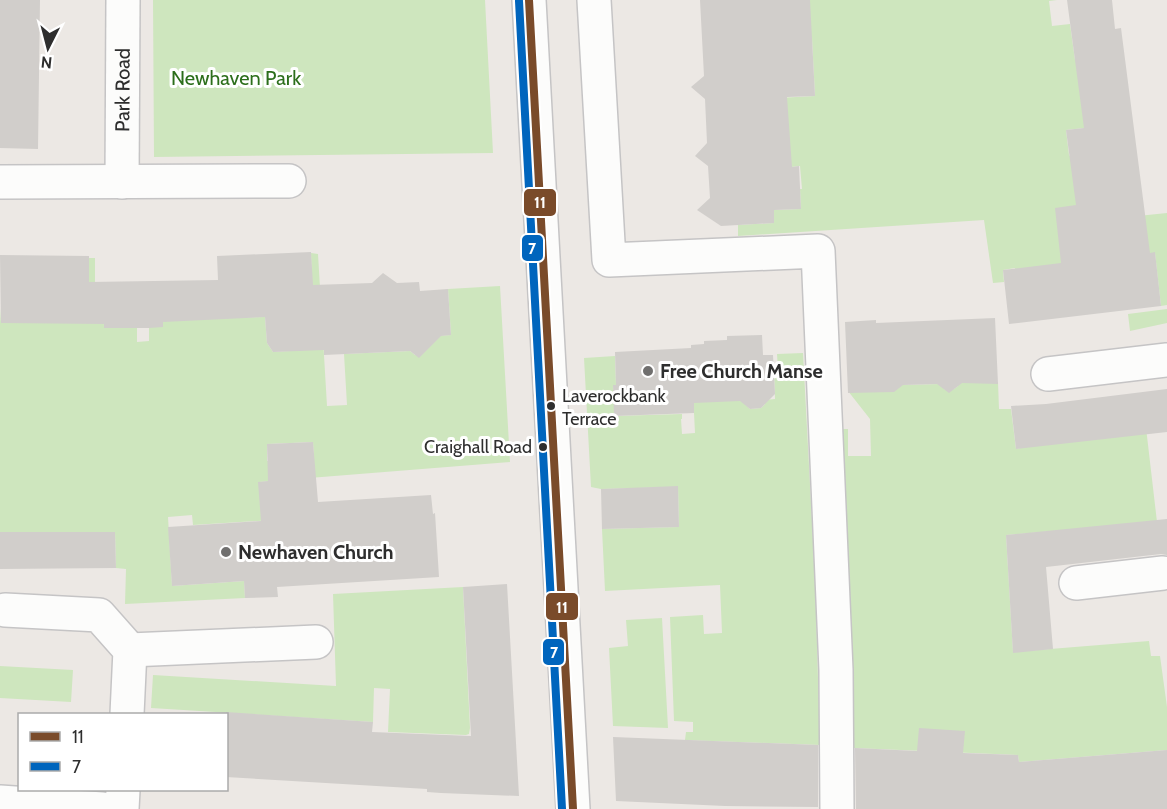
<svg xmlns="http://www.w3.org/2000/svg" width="1167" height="809" viewBox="0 0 1167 809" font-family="Cabin,sans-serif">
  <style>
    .green { fill: #cee6be; fill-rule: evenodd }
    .building { fill: #d1cecb }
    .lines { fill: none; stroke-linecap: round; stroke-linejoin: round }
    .minor-casing { stroke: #c5c4c5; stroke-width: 36 }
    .minor { stroke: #fcfcfb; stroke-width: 33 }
    .bus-1-casing { stroke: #fff; stroke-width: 12 }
    .bus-2-casing { stroke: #fff; stroke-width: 12 }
    .bus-1 { stroke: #7a4b2a; stroke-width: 8 }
    .bus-2 { stroke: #0065bd; stroke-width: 8 }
    .poi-dot { fill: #706f6e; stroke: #fff; stroke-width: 2 }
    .bus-dot { fill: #2e2e2e; stroke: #fff; stroke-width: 2 }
    .labels { text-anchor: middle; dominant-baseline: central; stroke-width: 6; stroke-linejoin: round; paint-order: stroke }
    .bus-label { font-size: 18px; fill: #2e2e2e; stroke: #fff; text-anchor: start }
    .park-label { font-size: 20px; fill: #2c6e1b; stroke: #fff }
    .street-label { font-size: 20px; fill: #2e2e2e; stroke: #fff }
    .poi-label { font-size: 20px; font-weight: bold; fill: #2e2e2e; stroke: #fff; text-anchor: start }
    .line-badge { stroke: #fff; stroke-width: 2 }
    .badge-label { font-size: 16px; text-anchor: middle; font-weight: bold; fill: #fff }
  </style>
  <rect width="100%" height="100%" fill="#ece8e4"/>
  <path class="green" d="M153 0H485L493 153 154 157Z
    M728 0H1057L1049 1 1052 26 1070 24 1075 60 1095 58 1084 128 1066 130 1069 155 1118 218 1167 213V305L1161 306 1155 253 1017 281 1015 268 1003 270 1004 282 993 283 984 220 738 236V225L774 223V210L801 209 800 189H802L800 166 791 167 778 98 815 96 812 38Z
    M311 253 318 254 327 406 347 405 344 354 410 351 415 355 421 356 422 337 451 335 448 289 500 286 510 462 259 482 290 519 193 525 192 515 168 517 172 586 244 581 245 598 125 604 126 569 116 568 115 532H0V308L1 323 89 308V258H95V282H103L104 328H137V342L149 341V327H163V319L265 317 267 343 273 352 290 351 296 341 312 281ZM313 442 314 458 267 461V444Z
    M1167 309V323L1130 331 1128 314Z
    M803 353 815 578 820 745 685 740 686 732H693V722L674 721 670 617 703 615 704 634 722 633 720 585 605 591 602 529 679 527 678 487 601 489 591 487 584 358 615 356 616 385 613 386 615 416 682 414V419H681L682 434 695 433 693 393 745 400V404L750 409 761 408 765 404V400L775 399 774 370 778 369 777 354Z
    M998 382 999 409H1011L1016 449 1145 419 1157 522 1006 535 1013 652 1149 641 1151 656H1160L1167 707V750L1019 762 1018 755 854 748 843 429H848V456H871L870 419 848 391 878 390 899 385 941 384 945 390 954 389 958 386V383Z
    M463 587 470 728 469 734 466 735 388 732 390 689 374 688 373 722 151 708 153 675 336 686 333 594Z
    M662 618 668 728 613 726 609 648 628 646 626 620Z
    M0 666 73 670 71 702 0 698Z"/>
  <path class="building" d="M0 0H40L38 149 0 148Z
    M700 0H810L815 96 787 97 792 167 799 166 801 209 774 210V223L721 226 697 210 710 198 708 166 695 156 707 143 705 99 691 87 704 76Z
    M1067 0H1112L1115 29 1121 28 1150 253 1155 252 1161 306 1009 324 1003 270 1061 263 1055 208 1076 205 1066 130 1084 128Z
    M311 252 313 285 372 283 383 273 397 283 419 282 420 291 448 289 451 335 441 336 419 358 410 351 324 355V350L273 352 267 343 265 317 163 322V327L149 328H104V324L1 323 0 255 89 256V282L218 280 217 256Z
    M995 318 998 384 962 383 949 393 937 384 903 385 894 392 848 393 845 322 876 320V323Z
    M762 335 763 355H773L775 394 761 408 750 409 740 401 694 403V413L614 416 613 385H616L615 352 691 348V345L704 344V341L727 340V336Z
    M1167 389V432L1016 449 1011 406 1046 404Z
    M313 442 318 502 431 495 433 514 435 513 439 577 277 587 278 597 245 598 244 581 172 586 168 527 261 521 258 482 268 481 267 444Z
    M678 486 679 527 602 529 601 489Z
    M1167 519V555L1161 554 1046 567 1053 649 1013 653 1006 535Z
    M0 532H115L116 568 0 569Z
    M507 584 519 796 441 793 427 792V789L226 777V712L373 722 372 732 471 736 463 587Z
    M919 728 965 731 963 753 1018 755 1019 762 1167 750V809H856L855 748 917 751Z
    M613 737 818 745V807L725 806 616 801Z"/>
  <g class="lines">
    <defs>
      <g id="minor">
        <path d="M529 0 573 809"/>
        <path d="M594 0 609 260 818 251 836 670 837 809"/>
        <path d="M0 182 289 181"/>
        <path id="s1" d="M122 182 123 0"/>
        <path d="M1048 374 1167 360"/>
        <path d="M1076 583 1163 573"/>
        <path d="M5 610 99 615 130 650 127 714"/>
        <path d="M130 650 316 642"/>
        <path d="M0 802 102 809"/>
        <path d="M122 809 123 790"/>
      </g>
    </defs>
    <use href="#minor" class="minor-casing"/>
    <use href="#minor" class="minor"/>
    <defs>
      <path id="bus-1" d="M529 0 573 809"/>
      <path id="bus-2" d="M519 1 562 809"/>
    </defs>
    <use href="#bus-1" class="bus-1-casing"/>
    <use href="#bus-2" class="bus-2-casing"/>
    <use href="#bus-1" class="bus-1"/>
    <use href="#bus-2" class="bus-2"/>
  </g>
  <g class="poi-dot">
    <circle cx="648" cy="371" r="6"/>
    <circle cx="226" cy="552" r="6"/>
  </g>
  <g class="bus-dot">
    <circle cx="551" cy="406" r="5"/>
    <circle cx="543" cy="447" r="5"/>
  </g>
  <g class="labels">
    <g class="bus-label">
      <text x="562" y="396">Laverockbank<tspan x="562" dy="23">Terrace</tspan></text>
      <text x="532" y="447" text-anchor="end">Craighall Road</text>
    </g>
    <g class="park-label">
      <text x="236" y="78">Newhaven Park</text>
    </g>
    <g class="street-label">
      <text stroke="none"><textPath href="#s1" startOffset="92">Park Road</textPath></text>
    </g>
    <g class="poi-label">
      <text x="660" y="371">Free Church Manse</text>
      <text x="238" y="552">Newhaven Church</text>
    </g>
  </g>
  <g class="line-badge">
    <rect x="523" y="188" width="34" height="29" rx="6" fill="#7a4b2a"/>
    <rect x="521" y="234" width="23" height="28" rx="6" fill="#0065bd"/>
    <rect x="545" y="592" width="34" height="29" rx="6" fill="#7a4b2a"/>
    <rect x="542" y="638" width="23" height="28" rx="6" fill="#0065bd"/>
  </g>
  <g class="badge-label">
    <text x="540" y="208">11</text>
    <text x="532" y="254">7</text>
    <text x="562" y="613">11</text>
    <text x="554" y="658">7</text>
  </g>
  <rect x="18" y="713" width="210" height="78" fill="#ffffff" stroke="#ababab" stroke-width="1.5"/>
  <rect x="30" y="732" width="30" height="9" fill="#7a4b2a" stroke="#ababab" stroke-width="1.5"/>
  <text x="72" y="743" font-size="18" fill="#2e2e2e">11</text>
  <rect x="30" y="762" width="30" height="9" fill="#0065bd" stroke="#ababab" stroke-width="1.5"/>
  <text x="72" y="773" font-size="18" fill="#2e2e2e">7</text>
  <g transform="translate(48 48) rotate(186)" stroke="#ffffff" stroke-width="4.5" paint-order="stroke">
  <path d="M0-4.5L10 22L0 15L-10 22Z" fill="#2e2e2e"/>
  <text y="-9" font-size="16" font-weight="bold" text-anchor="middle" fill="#2e2e2e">N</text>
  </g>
</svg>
